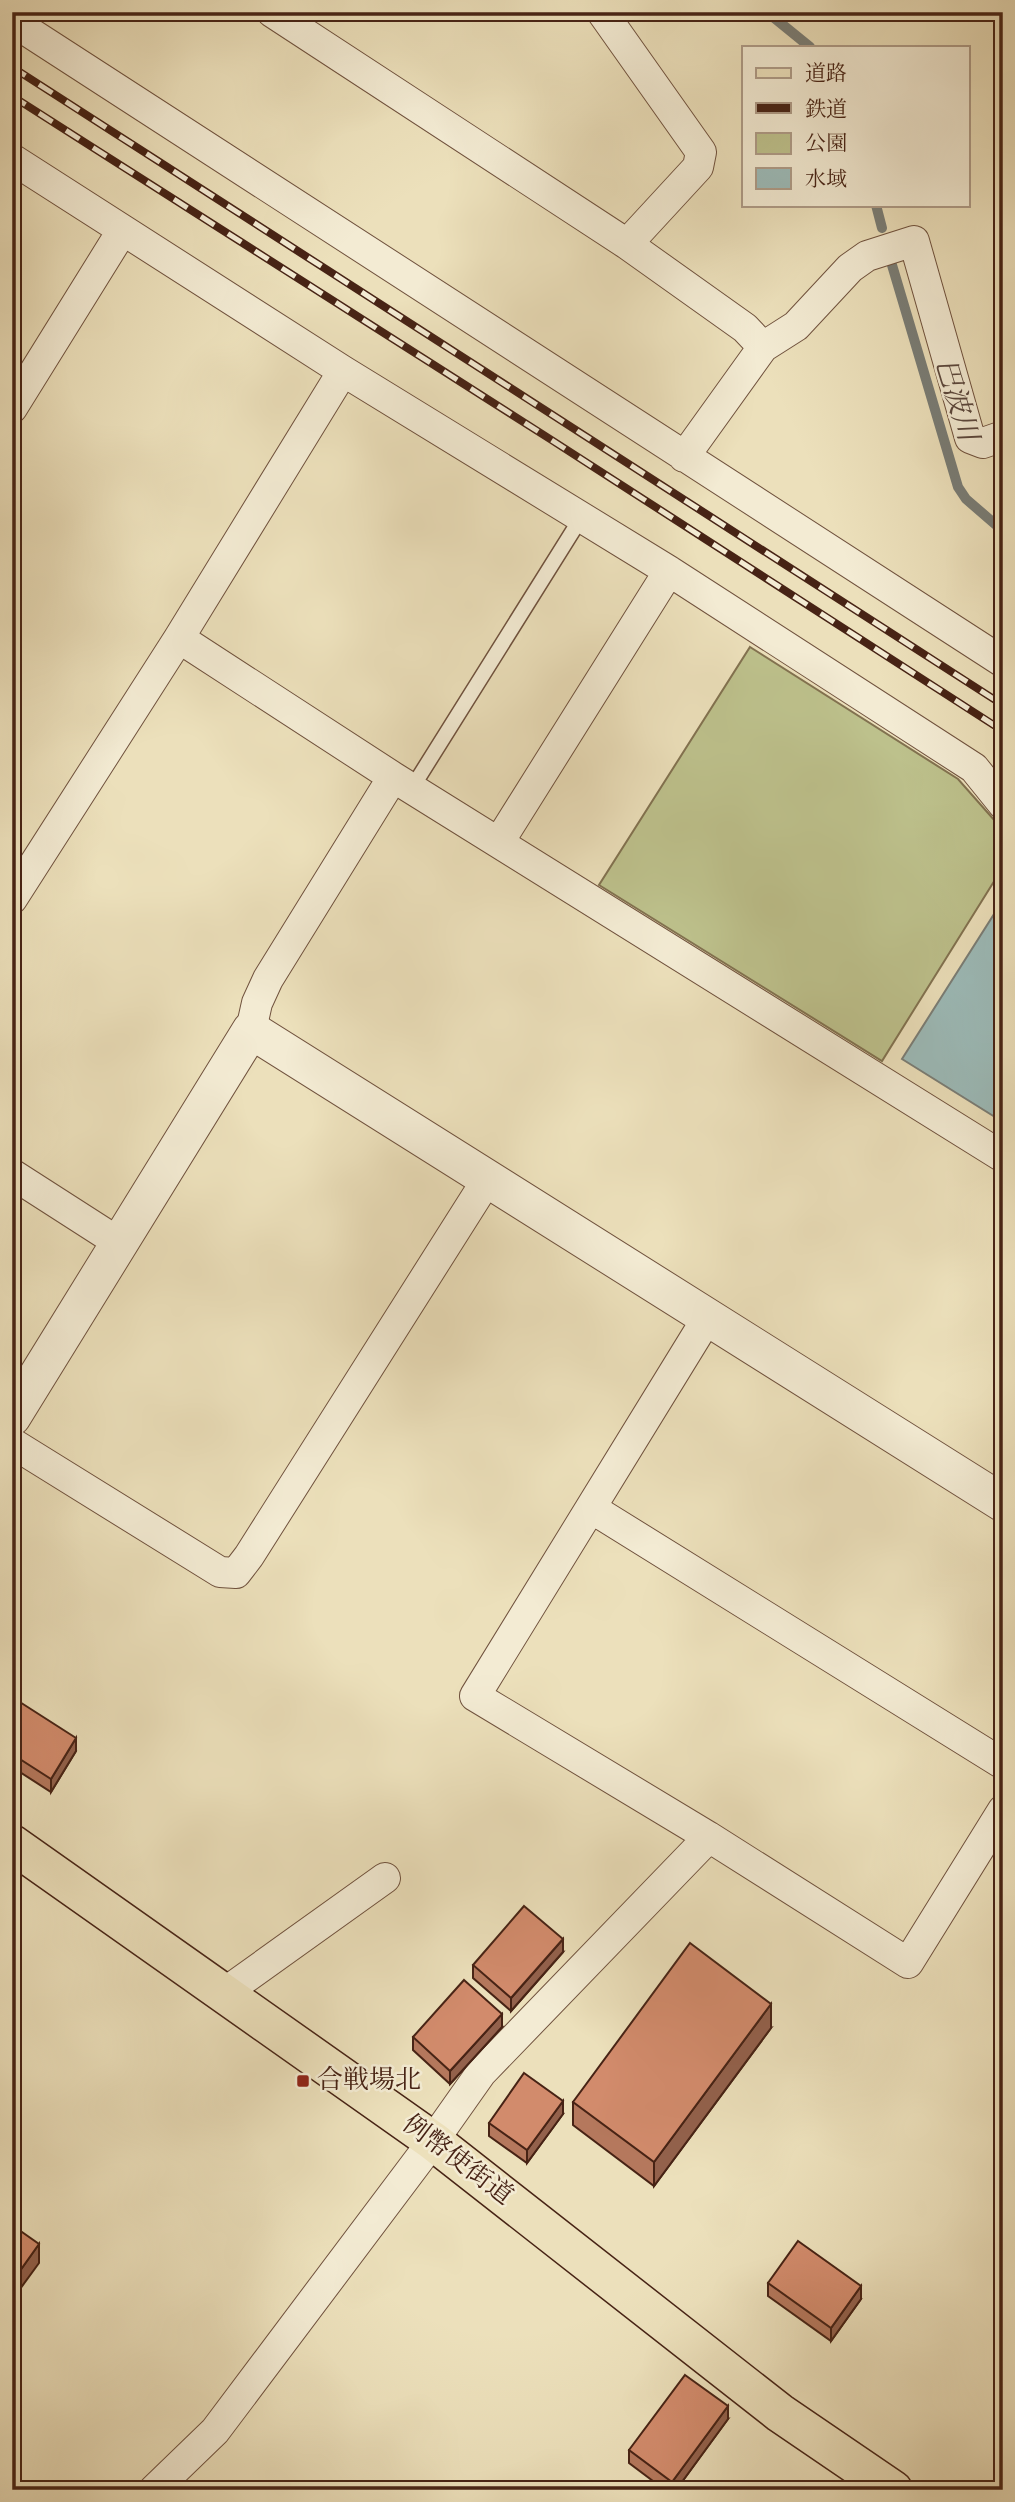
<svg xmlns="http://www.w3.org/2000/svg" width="1015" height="2502" viewBox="0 0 1015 2502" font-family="'Sorts Mill Goudy','Noto Serif JP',serif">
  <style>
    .green { fill: #bdc18c; stroke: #827250; stroke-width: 2 }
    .water { fill: #9cbbb9; stroke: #7a7e77; stroke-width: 2 }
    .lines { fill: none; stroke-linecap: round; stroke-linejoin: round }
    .stream { stroke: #7a7e77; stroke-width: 10 }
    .service-casing { stroke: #70523e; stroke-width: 17 }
    .minor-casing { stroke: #70523e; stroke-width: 32 }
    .tertiary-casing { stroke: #70523e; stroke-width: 39 }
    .primary-casing { stroke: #472315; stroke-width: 41 }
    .service { stroke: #f3ebd3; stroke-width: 14 }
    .minor { stroke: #f3ebd3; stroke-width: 30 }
    .tertiary { stroke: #f3ebd3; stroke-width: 37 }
    .primary { stroke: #ece0bb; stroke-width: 38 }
    .rail-casing { stroke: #472315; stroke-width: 8 }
    .rail { stroke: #f3ebd3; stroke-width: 5; stroke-dasharray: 16; stroke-linecap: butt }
    .wall { fill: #b5785d; stroke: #472315; stroke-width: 2 }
    .shaded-wall { fill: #93614c; stroke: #472315; stroke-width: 2 }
    .building { fill: #d28b6c; stroke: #472315; stroke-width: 2 }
    .poi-dot { fill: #8f2418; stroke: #f3ebd3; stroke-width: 2.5 }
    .labels { text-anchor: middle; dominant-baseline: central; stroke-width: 5; stroke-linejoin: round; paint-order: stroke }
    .poi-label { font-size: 26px; fill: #472315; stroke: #f3ebd3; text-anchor: start }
    .street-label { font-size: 26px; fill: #472315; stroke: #f3ebd3 }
    .water-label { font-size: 28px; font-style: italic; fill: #5c493e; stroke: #f3ebd3 }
  </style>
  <rect width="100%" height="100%" fill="#ece0bb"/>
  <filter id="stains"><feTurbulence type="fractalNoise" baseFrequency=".00286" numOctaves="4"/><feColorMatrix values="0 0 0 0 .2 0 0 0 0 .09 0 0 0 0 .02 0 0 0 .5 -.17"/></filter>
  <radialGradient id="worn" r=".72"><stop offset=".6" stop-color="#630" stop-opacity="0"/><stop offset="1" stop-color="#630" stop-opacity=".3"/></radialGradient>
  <path class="green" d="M750 647 958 779 1003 830V867L882 1061 599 885Z"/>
  <path class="water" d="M1003 900V1122L902 1059Z"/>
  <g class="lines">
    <path class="stream" d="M767 12 810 47
      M876 205 882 228
      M892 265 958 487 966 499 1003 531"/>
    <defs>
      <path id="service" d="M412 788 581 518"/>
      <path id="minor" d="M272 12 627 244 745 328 763 347 684 457
        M602 12 701 152 698 167 627 244
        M12 21 1003 662
        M12 159 343 371 669 571 974 768 1003 804
        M763 347 796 326 850 268 867 256 914 241 970 438 983 443 1003 436
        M12 408 122 231
        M179 638 393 777 1003 1157
        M499 842 669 571
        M12 899 179 638 343 371
        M251 1030 257 1003 268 979 393 777
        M12 1174 121 1244
        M708 1317 475 1696 709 1837 908 1963 1003 1810
        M12 1443 220 1572 236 1573 249 1556 487 1180
        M591 1508 1003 1764
        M223 1994 385 1878
        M154 2490 215 2431 433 2141 481 2073 709 1837"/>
      <path id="tertiary" d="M12 1417 251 1030 1003 1503"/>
      <path id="primary" d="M12 1844 433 2141 780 2413 893 2490"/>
    </defs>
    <use href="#service" class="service-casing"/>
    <use href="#minor" class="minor-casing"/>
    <use href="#tertiary" class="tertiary-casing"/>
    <use href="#primary" class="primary-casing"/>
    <use href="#service" class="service"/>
    <use href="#minor" class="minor"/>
    <use href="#tertiary" class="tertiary"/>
    <use href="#primary" class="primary"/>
    <defs>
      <path id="rail" d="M12 67 1003 705
        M12 96 550 439 1003 731"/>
    </defs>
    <use href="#rail" class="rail-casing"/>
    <use href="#rail" class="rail"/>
  </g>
  <path class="wall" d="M12 1697 76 1751 51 1792 12 1767Z
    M563 1952 511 2011 473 1978V1965Z
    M502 2027 450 2084 413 2050V2037Z
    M771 2028 654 2186 573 2125V2102Z
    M563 2114 527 2163 489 2136V2123Z
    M768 2283 861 2299 831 2341 768 2296Z
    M728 2419 676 2490H665L629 2463V2450Z"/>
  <path class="shaded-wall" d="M76 1738V1751L51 1792V1779Z
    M563 1939V1952L511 2011V1998Z
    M771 2004V2028L654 2186V2162Z
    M502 2014V2027L450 2084V2071Z
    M563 2101V2114L527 2163V2150Z
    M39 2244V2263L12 2300V2282Z
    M861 2286V2299L831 2341V2328Z
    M728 2406V2419L676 2490H672V2482Z"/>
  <path class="building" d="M12 1697 76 1738 51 1779 12 1754Z
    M524 1906 563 1939 511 1998 473 1965Z
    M690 1943 771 2004 654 2162 573 2102Z
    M464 1980 502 2014 450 2071 413 2037Z
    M524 2073 563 2101 527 2150 489 2123Z
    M12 2225 39 2244 12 2282Z
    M798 2241 861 2286 831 2328 768 2283Z
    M685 2375 728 2406 672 2482 629 2450Z"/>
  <rect class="poi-dot" x="296" y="2074" width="14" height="14" rx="3.5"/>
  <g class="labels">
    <g class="poi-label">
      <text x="317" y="2081">合戦場北</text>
    </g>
    <g class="street-label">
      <text transform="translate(457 2161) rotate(37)">例幣使街道</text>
    </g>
    <g class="water-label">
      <text transform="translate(955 400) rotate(73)">巴波川</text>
    </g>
  </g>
  <rect width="1015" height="2502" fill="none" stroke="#ece0bb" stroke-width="42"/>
  <rect x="14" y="14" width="987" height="2474" fill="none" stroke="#472315" stroke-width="3.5"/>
  <rect x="21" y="21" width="973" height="2460" fill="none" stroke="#472315" stroke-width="2"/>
  <rect x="742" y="46" width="228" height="161" fill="#f3ebd3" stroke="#ae9b87" stroke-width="2"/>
  <rect x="756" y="68" width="35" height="10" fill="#ece0bb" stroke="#ae9b87" stroke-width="2"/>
  <text x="805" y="80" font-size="21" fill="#472315">道路</text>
  <rect x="756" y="103" width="35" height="10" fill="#472315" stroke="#ae9b87" stroke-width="2"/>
  <text x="805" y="116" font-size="21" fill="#472315">鉄道</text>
  <rect x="756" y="133" width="35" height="21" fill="#bdc18c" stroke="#ae9b87" stroke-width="2"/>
  <text x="805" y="150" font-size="21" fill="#472315">公園</text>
  <rect x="756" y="168" width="35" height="21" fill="#9cbbb9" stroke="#ae9b87" stroke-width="2"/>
  <text x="805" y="186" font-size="21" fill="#472315">水域</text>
  <rect width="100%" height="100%" filter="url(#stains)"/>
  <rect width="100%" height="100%" fill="url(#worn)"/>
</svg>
